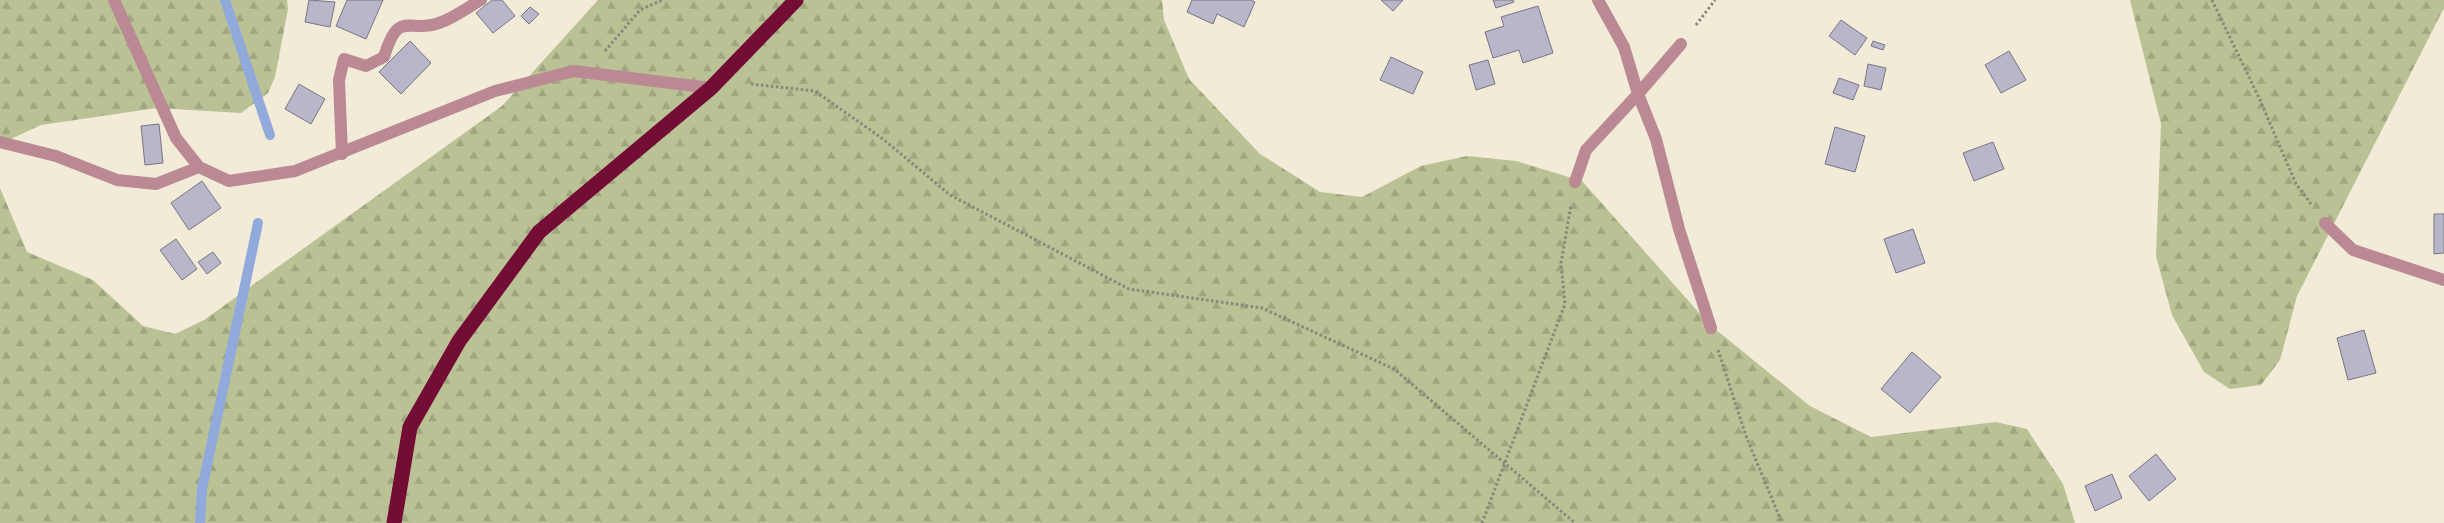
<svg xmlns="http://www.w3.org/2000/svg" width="2444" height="523" viewBox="0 0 2444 523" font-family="Jost,sans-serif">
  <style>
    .forest { fill: url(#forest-firs) }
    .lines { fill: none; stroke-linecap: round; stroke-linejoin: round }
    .stream { stroke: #92aadb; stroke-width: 10 }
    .building { fill: #b9b6c9; stroke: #787586 }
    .path { stroke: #8a8679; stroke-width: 3; stroke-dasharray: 2.5 2.5; stroke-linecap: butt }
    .street { stroke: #ba8993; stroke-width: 12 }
    .highway { stroke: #740d35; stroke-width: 15 }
  </style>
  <defs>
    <pattern id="forest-firs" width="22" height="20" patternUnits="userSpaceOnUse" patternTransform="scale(1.25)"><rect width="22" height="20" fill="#b9c195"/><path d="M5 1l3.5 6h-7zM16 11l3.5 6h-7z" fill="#9ea57f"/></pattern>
  </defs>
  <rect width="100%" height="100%" fill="#f1ebd8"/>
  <path class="forest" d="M0 0H287L288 9 275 77 268 93 241 113 157 108 41 125 0 144Z
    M598 0H1162L1164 20 1189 79 1260 154 1320 192 1362 197 1421 166 1467 156 1516 161 1582 181 1709 324 1810 406 1871 437 1996 422 2027 429 2063 484 2075 523H0V188L27 252 93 280 143 326 175 334 204 320 502 106Z
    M2130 0H2444V8L2297 296 2280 360 2261 385 2230 389 2204 372 2172 315 2156 256 2161 124Z"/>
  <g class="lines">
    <path class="stream" d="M225 0 270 135
      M200 523 202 489 258 223"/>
  </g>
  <path class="building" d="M309 0 335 2 330 27 305 22Z
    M347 0H383L366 39 336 26Z
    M492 0H502L515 16 493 33 476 13Z
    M1192 0H1251L1255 2 1244 27 1217 14 1213 24 1187 12Z
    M1381 0H1403L1393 11Z
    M1493 0H1513L1514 2 1496 8Z
    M1538 6 1553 53 1523 63 1519 50 1493 58 1485 32 1504 26 1501 17Z
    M530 7 539 14 529 24 521 16Z
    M1841 20 1867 38 1855 55 1829 36Z
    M410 41 431 63 401 94 379 72Z
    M1873 41 1885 45 1883 50 1871 46Z
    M2009 51 2026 80 2001 93 1985 65Z
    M1391 57 1423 72 1413 94 1380 80Z
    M1488 60 1495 84 1476 90 1469 65Z
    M1868 64 1886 68 1881 90 1864 86Z
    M1839 78 1859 85 1853 100 1833 93Z
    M299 84 325 99 311 124 285 109Z
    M159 124 163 163 145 165 141 126Z
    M1835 127 1865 136 1855 172 1825 164Z
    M1993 142 2004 169 1974 181 1963 153Z
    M202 181 221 208 189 230 171 203Z
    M2434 214H2444V253L2434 254Z
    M1913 229 1925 263 1896 273 1884 239Z
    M176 239 197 269 182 280 160 250Z
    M213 252 221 263 207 274 198 262Z
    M2364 330 2376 373 2348 380 2337 338Z
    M1912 352 1941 377 1910 413 1881 389Z
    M2156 454 2176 479 2149 501 2129 476Z
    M2112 474 2122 498 2095 511 2085 486Z"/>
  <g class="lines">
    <path class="path" d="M2212 0 2260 100 2296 184 2311 204
      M1696 25 1715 0
      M605 51 640 10 662 0
      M751 84 815 91 883 139 950 195 1129 289 1262 308 1394 369 1575 523
      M1718 350 1746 436 1782 523
      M1482 523 1565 304 1561 263 1571 205"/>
    <path class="street" d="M114 0 176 138 199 167 229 181 295 171 495 91 574 71 711 88
      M1681 44 1638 94 1656 139 1679 229 1711 328
      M0 142 56 156 117 180 156 184 199 167
      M342 154 339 80 344 59 366 66 384 57C399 8 408 34 439 23 454 18 468 7 481 0
      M1575 182 1586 150 1638 94 1624 47 1598 0
      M2325 223 2353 250 2444 280"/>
    <path class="highway" d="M394 523 410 427 459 341 539 232 711 88 796 0"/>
  </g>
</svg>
